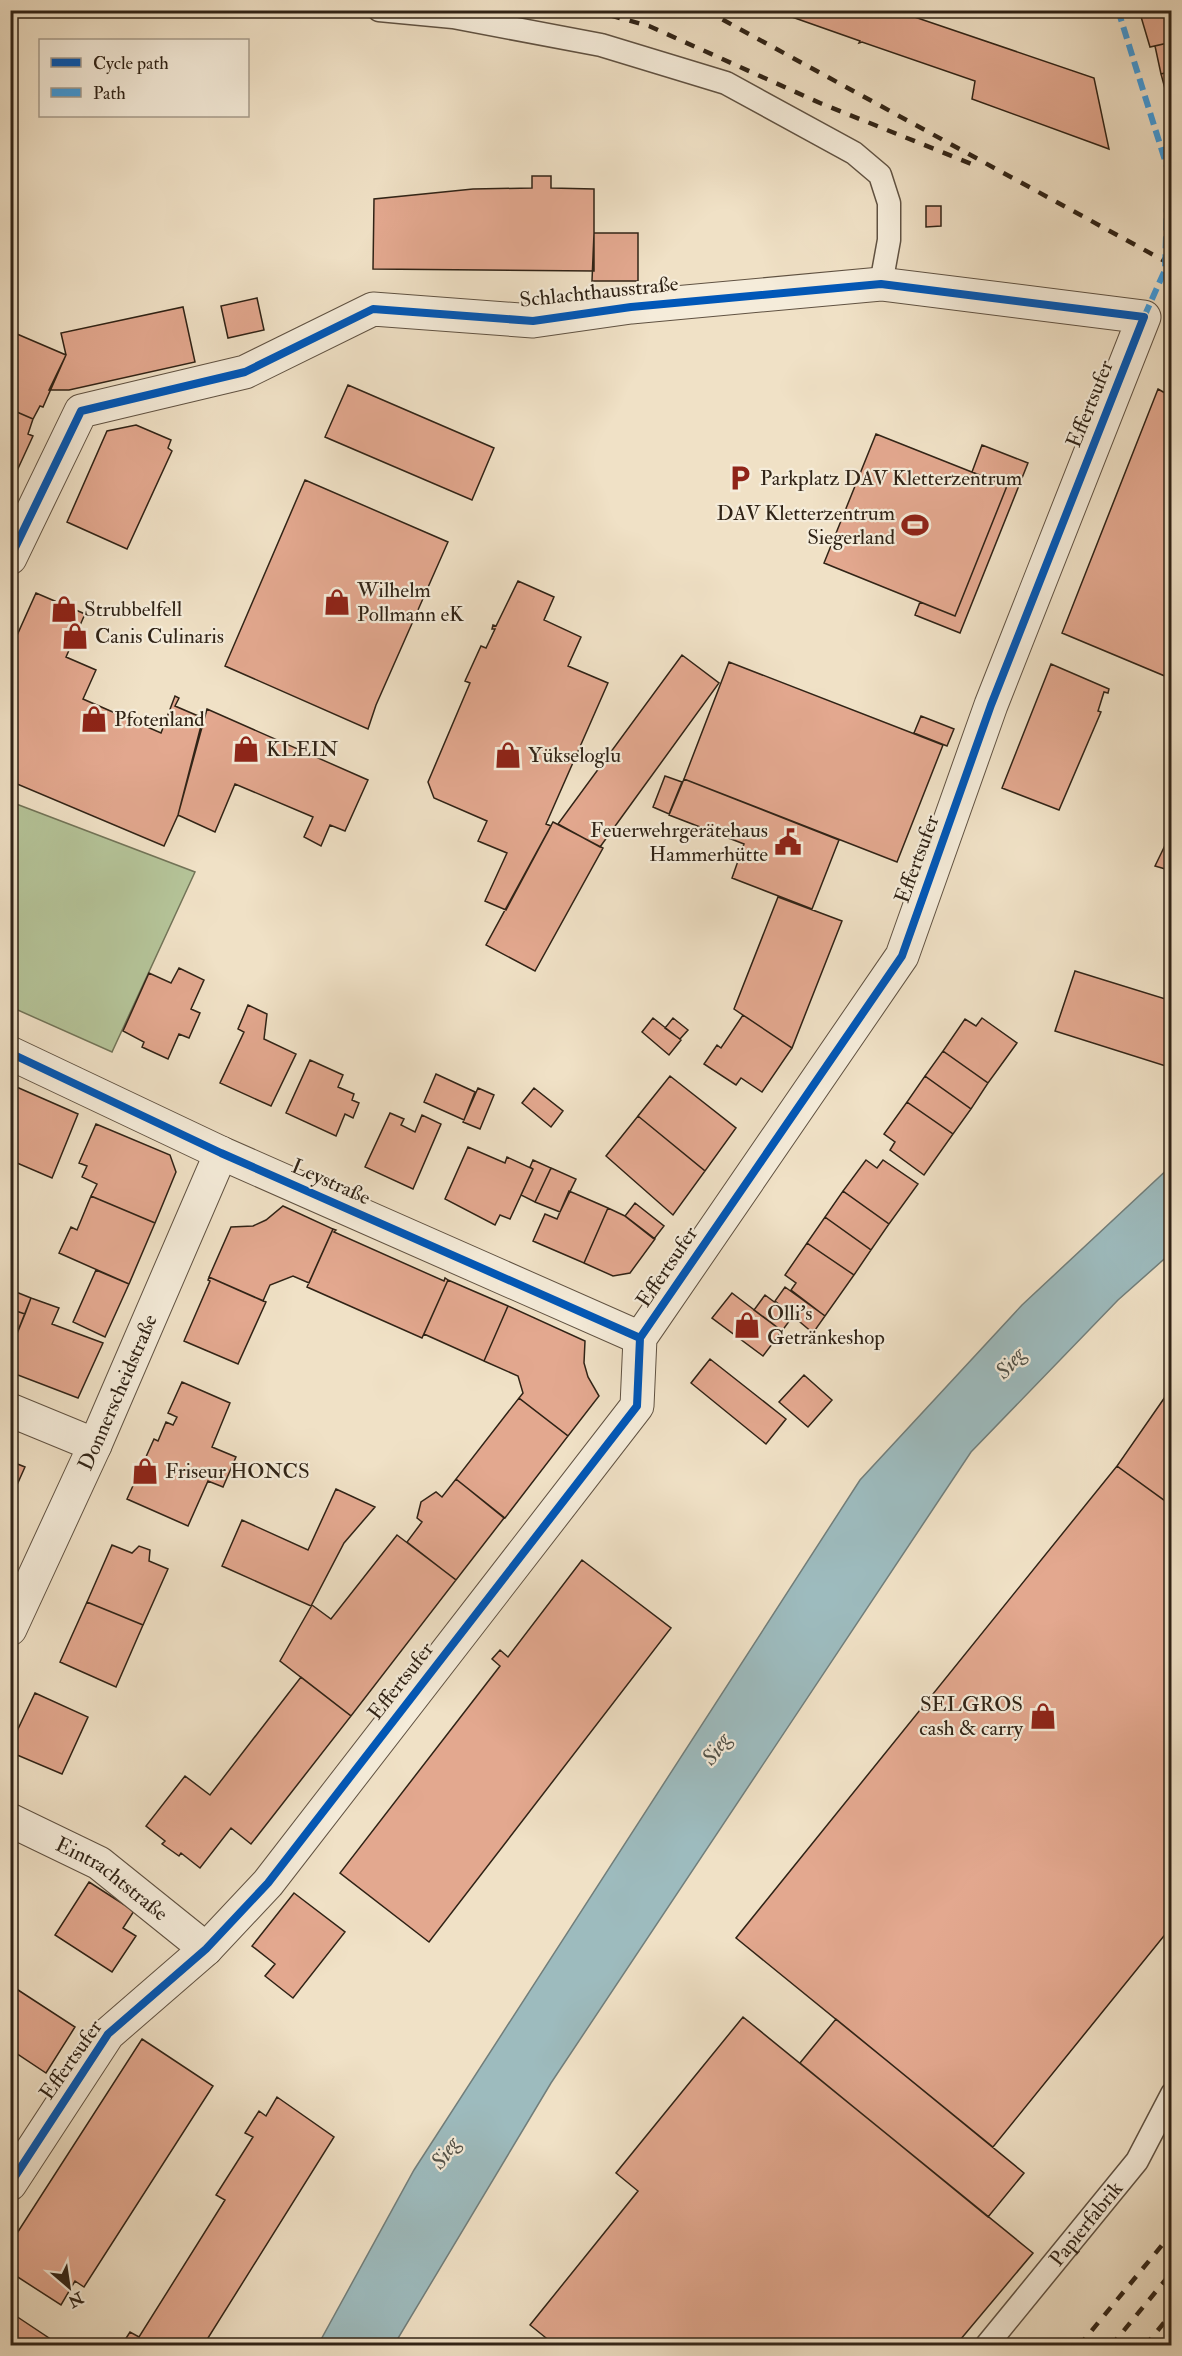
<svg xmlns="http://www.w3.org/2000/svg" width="1182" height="2356" viewBox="0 0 1182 2356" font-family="'IM FELL Double Pica',serif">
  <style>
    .green { fill: #b5c499; stroke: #727458; stroke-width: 1.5 }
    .water { fill: #9dbbbe; stroke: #717e7b; stroke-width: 1.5 }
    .building { fill: #e3a88f; stroke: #302316; stroke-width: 1.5 }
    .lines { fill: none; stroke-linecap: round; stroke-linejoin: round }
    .lane-casing { stroke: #605242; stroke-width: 25 }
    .street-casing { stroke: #605242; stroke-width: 35 }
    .lane { stroke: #f5ecda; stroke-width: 22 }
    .street { stroke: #f5ecda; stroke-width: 33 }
    .rail { stroke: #302316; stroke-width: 4.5; stroke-dasharray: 10 10; stroke-linecap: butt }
    .quiet { stroke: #3e9cdf; stroke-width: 6; stroke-dasharray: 12 6; stroke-linecap: butt }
    .cycleway-casing { stroke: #f5ecda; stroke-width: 11 }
    .cycleway { stroke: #0057b8; stroke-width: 8 }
    .labels { text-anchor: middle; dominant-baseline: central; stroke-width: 4.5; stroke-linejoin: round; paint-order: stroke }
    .street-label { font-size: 21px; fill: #302316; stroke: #f5ecda }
    .poi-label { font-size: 21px; fill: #302316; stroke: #f5ecda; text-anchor: start }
    .water-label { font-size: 22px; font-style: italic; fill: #515148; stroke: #f5ecda }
  </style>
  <rect width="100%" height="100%" fill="#f0e1c6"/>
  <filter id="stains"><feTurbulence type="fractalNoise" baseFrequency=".00333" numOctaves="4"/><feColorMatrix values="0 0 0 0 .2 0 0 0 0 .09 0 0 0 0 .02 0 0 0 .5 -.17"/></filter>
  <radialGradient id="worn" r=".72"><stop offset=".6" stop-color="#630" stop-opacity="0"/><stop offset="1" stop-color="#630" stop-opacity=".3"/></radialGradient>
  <path class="green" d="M11 802 195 872 112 1052 11 1007Z"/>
  <path class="water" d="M1171 1166V1253L1118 1300 971 1452 551 2083 394 2345H318L414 2170 860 1480 1022 1305Z"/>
  <path class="building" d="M772 10H894L1094 78 1109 149 972 99 975 81 862 42 859 43 860 41Z
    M1139 10H1172V42L1150 47Z
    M1172 42V71L1161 74 1155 46Z
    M1172 71V95L1167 96 1161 74Z
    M532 176H551V188L594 189V271L373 269 374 199 473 189 532 188Z
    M926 206H941V226L926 227Z
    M594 233H638V281H592Z
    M257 298 264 330 228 338 221 306Z
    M183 307 195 362 69 390H49L66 355 61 333Z
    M10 331 66 355 43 407 40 406 33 419 10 409Z
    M348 385 494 448 472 500 325 437Z
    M1158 389 1172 397V679L1062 633Z
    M10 409 33 419 28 434 33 436 10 486Z
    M136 425 171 440 168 448 172 451 127 549 67 522 107 431Z
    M876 434 1007 486 955 616 824 563Z
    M982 445 1028 463 960 633 915 615 920 602 955 616 1007 486 972 472Z
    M305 480 448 542 376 705 368 729 225 666Z
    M518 581 554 597 544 620 581 637 568 666 608 683 546 824 551 826 506 910 485 901 507 853 478 841 487 821 434 798 428 782 470 683 465 681 481 646 486 648 495 629H492L493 625 496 626Z
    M36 593 85 614 66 657 96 670 83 699 161 733 175 696 179 698 175 706 203 718 178 815 164 846 10 781V651Z
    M682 655 719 683 634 800 600 847 558 824Z
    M729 662 943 745 897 862 684 779Z
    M1051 664 1109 689 1108 693 1104 692 1098 711 1101 712 1059 810 1002 788Z
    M207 709 368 780 345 831 330 825 321 846 304 837 313 817 235 784 215 832 178 815Z
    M921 716 954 729 947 746 914 733Z
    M665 776 682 782 669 814 653 807Z
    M684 779 839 840 812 909 732 878 744 844 669 815Z
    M553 822 603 848 535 971 486 945Z
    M1172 831V871L1155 866Z
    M778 897 842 921 792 1048 734 1009Z
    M179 968 204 980 191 1009 200 1013 189 1038 179 1034 168 1059 142 1047 144 1042 123 1031 149 973 171 983Z
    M1075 971 1172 1001V1068L1055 1031Z
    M248 1005 267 1014 264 1039 296 1054 271 1106 220 1083 244 1032 238 1029Z
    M743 1015 792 1048 762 1092 741 1078 736 1085 704 1064 717 1045 721 1048Z
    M653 1018 681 1040 669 1055 642 1032Z
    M673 1018 688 1030 680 1039 665 1028Z
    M982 1018 1017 1043 988 1083 943 1051 965 1019 976 1026Z
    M943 1051 988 1083 971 1109 925 1076Z
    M310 1060 343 1075 338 1087 354 1094 352 1100 359 1103 353 1118 345 1114 336 1136 286 1113Z
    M436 1074 475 1092 464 1120 424 1102Z
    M670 1076 736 1128 705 1171 638 1116Z
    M925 1076 971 1109 953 1134 907 1102Z
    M12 1085 78 1114 52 1178 10 1160Z
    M478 1088 494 1095 480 1129 463 1122Z
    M534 1088 563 1111 551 1127 522 1103Z
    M907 1102 953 1134 924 1175 890 1150 895 1142 884 1134Z
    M390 1113 404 1119 401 1125 415 1132 422 1115 441 1124 413 1189 365 1167Z
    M638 1116 705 1171 673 1215 606 1156Z
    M96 1124 170 1155 176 1172 155 1223 91 1196 97 1184 82 1177 87 1166 79 1163Z
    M468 1147 505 1163 507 1157 533 1169 510 1219 500 1215 495 1225 445 1199Z
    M533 1160 551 1168 535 1202 521 1195 533 1169 530 1167Z
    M866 1160 877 1168 883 1160 918 1184 889 1224 843 1191Z
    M551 1168 576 1179 560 1212 535 1202Z
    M569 1191 608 1208 584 1263 533 1241 545 1214 557 1219Z
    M843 1191 889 1224 871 1250 825 1217Z
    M91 1196 155 1223 129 1284 59 1253 71 1227 77 1230Z
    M635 1203 664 1226 654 1239 625 1216Z
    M283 1206 333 1229 309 1283 293 1276 270 1285 263 1301 209 1277 231 1227 253 1226 266 1220Z
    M608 1208 625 1216 655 1239 630 1273 613 1276 584 1263Z
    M825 1217 871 1250 854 1275 807 1243Z
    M333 1229 336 1230 334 1232 444 1281 445 1278 448 1280 422 1338 307 1287Z
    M807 1243 854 1275 825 1316 791 1290 796 1283 785 1275Z
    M96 1270 129 1284 105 1337 73 1322Z
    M209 1277 266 1302 238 1364 184 1341 210 1281 208 1280Z
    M448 1280 508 1306 484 1361 424 1334Z
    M785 1287 825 1316 813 1333 775 1301Z
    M11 1290 31 1298 25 1314 10 1309Z
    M732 1293 782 1331 763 1356 712 1318Z
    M765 1295 793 1316 782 1331 754 1310Z
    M31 1298 59 1308 52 1324 103 1343 78 1398 10 1372V1351Z
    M508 1306 585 1341 584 1363 588 1377 599 1396 568 1436 519 1398 523 1393 518 1376 484 1361Z
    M10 1309 25 1314 10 1351Z
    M710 1359 786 1419 766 1444 691 1383Z
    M804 1375 832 1400 808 1427 779 1402Z
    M182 1382 230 1403 212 1447 236 1457 223 1487 208 1481 188 1526 127 1499 154 1439 158 1441 166 1422 173 1425 177 1417 168 1413Z
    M1172 1387V1506L1117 1466Z
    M519 1398 568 1436 505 1518 456 1479Z
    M10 1461 25 1467 16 1487 10 1485Z
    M1117 1466 1172 1506V1926L993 2147 736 1938Z
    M456 1479 504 1518 456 1580 407 1542 422 1522 417 1518 421 1502 436 1492 442 1497Z
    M336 1489 375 1507 344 1543 311 1606 222 1566 242 1520 308 1550Z
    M397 1535 456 1580 351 1716 280 1661 312 1605 331 1619Z
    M112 1545 132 1553 139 1546 150 1550 149 1561 168 1569 143 1625 87 1602Z
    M582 1560 671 1628 429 1942 340 1873 500 1666 492 1659 500 1650 508 1657Z
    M87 1602 143 1625 116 1687 60 1662Z
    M301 1677 351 1716 251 1844 231 1828 200 1868 181 1853 179 1856 162 1844 165 1841 146 1826 185 1776 210 1795Z
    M35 1693 88 1717 62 1774 10 1752V1746Z
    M89 1882 134 1911 123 1928 136 1936 112 1972 55 1935Z
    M294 1893 345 1932 293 1998 265 1976 275 1964 252 1946Z
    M15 1988 75 2027 46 2073 10 2049V1996Z
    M743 2017 1033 2253 955 2346H556L530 2325 638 2191 616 2173Z
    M836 2019 1024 2173 988 2217 800 2063Z
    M142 2039 213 2086 84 2287 75 2281 61 2305 10 2272V2244Z
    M277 2097 334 2137 203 2346H121L130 2332 139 2337 225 2200 216 2195 253 2137 245 2133 259 2111 266 2116Z
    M10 2312 61 2346H10Z"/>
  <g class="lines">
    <defs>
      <g id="lane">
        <path d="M379 10 453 17 601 45 726 83 854 153 880 175 889 203V240L881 284"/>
        <path id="s1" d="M986 2346 1137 2161 1172 2094"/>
      </g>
      <g id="street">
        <path d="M10 558 81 411 245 372 373 309 533 321 631 307 881 284 1144 317 991 705 902 956 640 1338 637 1406 268 1883 206 1949 108 2034 10 2184"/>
        <path d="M10 1053 221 1153 640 1338"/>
        <path d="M10 1410 95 1445"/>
        <path id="s2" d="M10 1629 95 1445 221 1153"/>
        <path id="s3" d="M10 1820 99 1863 206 1949"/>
      </g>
    </defs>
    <use href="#lane" class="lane-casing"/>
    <use href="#street" class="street-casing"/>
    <use href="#lane" class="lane"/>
    <use href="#street" class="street"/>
    <path class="rail" d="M591 10 649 26 820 103 974 165
      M705 10 1172 265
      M1079 2346 1172 2233
      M1111 2346 1172 2272
      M1145 2346 1172 2313"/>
    <path class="quiet" d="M1118 10 1168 170 1165 270 1144 317"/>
    <defs>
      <path id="cycleway" d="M10 558 81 411 245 372 373 309 533 321 631 307 881 284 1144 317 991 705 902 956 640 1338 637 1406 268 1883 206 1949 108 2034 10 2184
        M10 1053 221 1153 640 1338"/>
    </defs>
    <use href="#cycleway" class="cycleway-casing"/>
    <use href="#cycleway" class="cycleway"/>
  </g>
  <defs>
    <symbol id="parking-bare" viewBox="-9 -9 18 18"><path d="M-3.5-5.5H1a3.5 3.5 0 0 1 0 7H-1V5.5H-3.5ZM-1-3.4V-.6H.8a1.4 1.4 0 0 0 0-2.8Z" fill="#8f2418" stroke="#f5ecda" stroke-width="2.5" paint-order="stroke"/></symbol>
    <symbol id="stadium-bare" viewBox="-9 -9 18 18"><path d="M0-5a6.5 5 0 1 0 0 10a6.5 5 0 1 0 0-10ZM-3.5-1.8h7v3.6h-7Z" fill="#8f2418" stroke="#f5ecda" stroke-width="2.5" paint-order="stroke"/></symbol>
    <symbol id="shop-bare" viewBox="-9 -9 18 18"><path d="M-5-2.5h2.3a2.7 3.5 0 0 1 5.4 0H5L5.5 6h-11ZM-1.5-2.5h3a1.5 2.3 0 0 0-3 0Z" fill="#8f2418" stroke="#f5ecda" stroke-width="2.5" paint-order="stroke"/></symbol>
    <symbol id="civic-bare" viewBox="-9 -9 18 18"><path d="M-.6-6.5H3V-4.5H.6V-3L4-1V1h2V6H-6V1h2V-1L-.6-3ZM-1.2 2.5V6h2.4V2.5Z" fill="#8f2418" stroke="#f5ecda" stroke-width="2.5" paint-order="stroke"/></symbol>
  </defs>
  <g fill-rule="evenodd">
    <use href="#parking-bare" x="721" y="459" width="38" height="38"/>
    <use href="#stadium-bare" x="896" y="506" width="38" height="38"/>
    <use href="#shop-bare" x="318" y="583" width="38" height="38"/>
    <use href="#shop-bare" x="45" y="590" width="38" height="38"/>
    <use href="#shop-bare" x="56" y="617" width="38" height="38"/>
    <use href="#shop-bare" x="75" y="700" width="38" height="38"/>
    <use href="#shop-bare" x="227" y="730" width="38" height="38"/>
    <use href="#shop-bare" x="489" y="736" width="38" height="38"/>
    <use href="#civic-bare" x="769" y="823" width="38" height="38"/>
    <use href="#shop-bare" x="728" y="1306" width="38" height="38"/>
    <use href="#shop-bare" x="126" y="1452" width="38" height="38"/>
    <use href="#shop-bare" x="1024" y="1697" width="38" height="38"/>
  </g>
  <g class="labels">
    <g class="street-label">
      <text transform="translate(599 292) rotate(-6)">Schlachthausstraße</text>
      <text transform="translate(1090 404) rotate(-68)">Effertsufer</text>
      <text transform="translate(917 859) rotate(-70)">Effertsufer</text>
      <text transform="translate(331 1182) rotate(24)">Leystraße</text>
      <text transform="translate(667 1267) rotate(-56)">Effertsufer</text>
      <text stroke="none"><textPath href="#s2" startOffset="260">Donnerscheidstraße</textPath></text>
      <text transform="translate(401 1681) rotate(-52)">Effertsufer</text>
      <text stroke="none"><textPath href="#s3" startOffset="118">Eintrachtstraße</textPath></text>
      <text transform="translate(71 2060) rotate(-55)">Effertsufer</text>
      <text stroke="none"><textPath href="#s1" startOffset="158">Papierfabrik</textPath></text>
    </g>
    <g class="poi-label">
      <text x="760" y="478">Parkplatz DAV Kletterzentrum</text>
      <text x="895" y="513" text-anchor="end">DAV Kletterzentrum<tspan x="895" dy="24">Siegerland</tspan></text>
      <text x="357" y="590">Wilhelm<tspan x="357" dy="24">Pollmann eK</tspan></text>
      <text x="84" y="609">Strubbelfell</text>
      <text x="95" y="636">Canis Culinaris</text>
      <text x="114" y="719">Pfotenland</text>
      <text x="266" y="749">KLEIN</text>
      <text x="528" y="755">Yükseloglu</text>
      <text x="768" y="830" text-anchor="end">Feuerwehrgerätehaus<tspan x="768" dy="24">Hammerhütte</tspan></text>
      <text x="767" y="1313">Olli's<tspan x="767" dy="24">Getränkeshop</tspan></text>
      <text x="165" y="1471">Friseur HONCS</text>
      <text x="1023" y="1704" text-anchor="end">SELGROS<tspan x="1023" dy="24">cash &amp; carry</tspan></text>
    </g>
    <g class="water-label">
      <text transform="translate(1010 1363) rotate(-50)">Sieg</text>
      <text transform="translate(716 1749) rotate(-56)">Sieg</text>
      <text transform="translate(445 2153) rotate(-56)">Sieg</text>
    </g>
  </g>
  <rect width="1182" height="2356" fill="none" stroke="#f0e1c6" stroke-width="36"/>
  <rect x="12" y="12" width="1158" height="2332" fill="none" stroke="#302316" stroke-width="3"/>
  <rect x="18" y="18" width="1146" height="2320" fill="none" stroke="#302316" stroke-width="1.5"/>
  <rect x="39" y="39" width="210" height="78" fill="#f5ecda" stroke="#a69c8c" stroke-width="1.5"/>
  <rect x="51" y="58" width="30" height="9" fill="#0057b8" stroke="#a69c8c" stroke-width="1.5"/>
  <text x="93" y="69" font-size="18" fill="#302316">Cycle path</text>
  <rect x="51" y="88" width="30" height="9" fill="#3e9cdf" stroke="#a69c8c" stroke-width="1.5"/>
  <text x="93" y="99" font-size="18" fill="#302316">Path</text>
  <g transform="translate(69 2287) rotate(151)" stroke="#f5ecda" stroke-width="4.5" paint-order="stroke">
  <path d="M0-4.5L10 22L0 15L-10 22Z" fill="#302316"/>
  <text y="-9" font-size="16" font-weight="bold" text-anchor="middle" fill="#302316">N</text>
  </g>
  <rect width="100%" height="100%" filter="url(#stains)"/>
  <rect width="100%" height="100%" fill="url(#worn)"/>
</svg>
